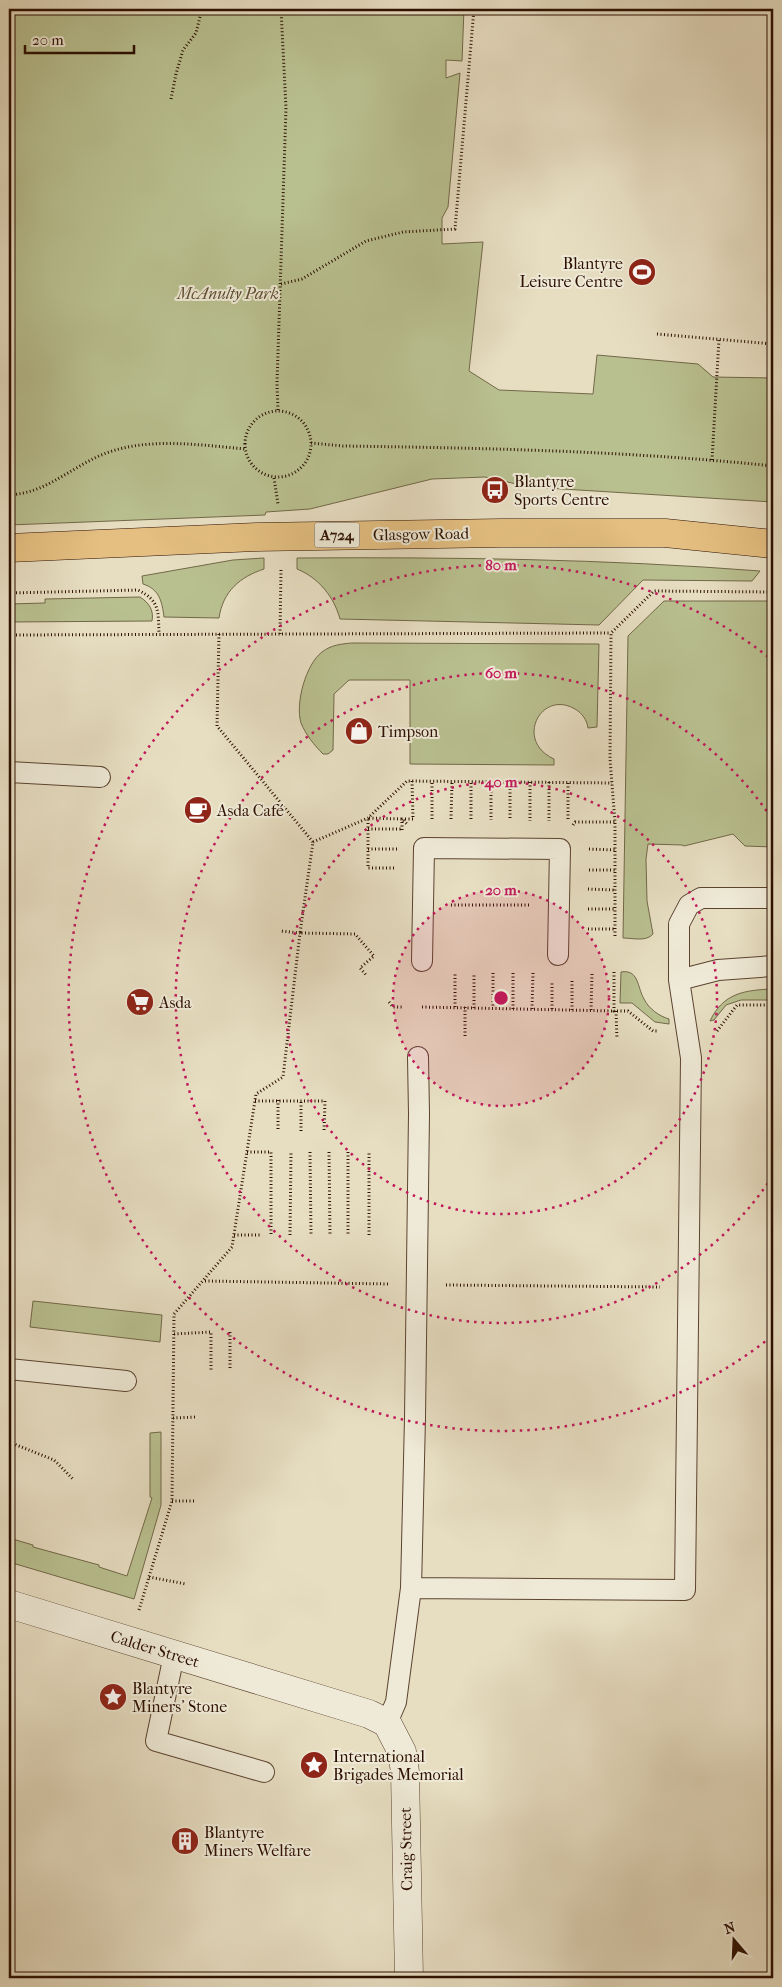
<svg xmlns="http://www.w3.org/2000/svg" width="782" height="1987" viewBox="0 0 782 1987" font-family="'IM FELL French Canon',serif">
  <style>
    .green { fill: #b9c090; stroke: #726848 }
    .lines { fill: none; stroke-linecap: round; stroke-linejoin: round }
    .lane-casing { stroke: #5b4330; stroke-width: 22 }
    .street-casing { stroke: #5b4330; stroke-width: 29 }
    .primary-casing { stroke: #2c0f00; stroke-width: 29 }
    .path { stroke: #2c0f00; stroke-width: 3; stroke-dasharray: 1 2.5; stroke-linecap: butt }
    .lane { stroke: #efead7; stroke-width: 20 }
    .street { stroke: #efead7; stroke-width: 28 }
    .primary { stroke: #e4bf81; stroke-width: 28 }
    .ring { fill: none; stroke: #c2185b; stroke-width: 2.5; stroke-dasharray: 2.5 5 }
    .labels { text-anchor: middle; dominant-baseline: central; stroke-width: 4; stroke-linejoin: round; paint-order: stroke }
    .shield { fill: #efead7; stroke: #665140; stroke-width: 1 }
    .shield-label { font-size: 15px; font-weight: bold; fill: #2c0f00 }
    .poi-label { font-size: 16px; fill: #2c0f00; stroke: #efead7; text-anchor: start }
    .park-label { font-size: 16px; font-style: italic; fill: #5d4d32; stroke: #efead7 }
    .street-label { font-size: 16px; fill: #2c0f00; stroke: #efead7 }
    .centre { fill: #c2185b; stroke: #efead7; stroke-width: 2.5 }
    .ring-label { font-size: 15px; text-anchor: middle; font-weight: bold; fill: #c2185b; stroke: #efead7; stroke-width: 4; stroke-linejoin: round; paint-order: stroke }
  </style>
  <rect width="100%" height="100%" fill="#e7dec2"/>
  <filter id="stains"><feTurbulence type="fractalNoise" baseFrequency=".004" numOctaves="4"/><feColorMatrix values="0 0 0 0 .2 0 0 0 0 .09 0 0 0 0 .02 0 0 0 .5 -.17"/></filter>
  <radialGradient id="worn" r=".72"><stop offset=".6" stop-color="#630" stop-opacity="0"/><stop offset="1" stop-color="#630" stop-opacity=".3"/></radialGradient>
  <path class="green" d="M9 9H464L462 61 446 60V78L460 73 448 207 442 218V244L483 242 469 371 499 390 593 394 597 355 698 364 713 377 773 378V502L530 487 485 477 432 479 310 509 266 512 265 515 9 525Z
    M264 558V569C240 577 223 591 219 618L164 617C162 601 159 589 143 584L142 576 233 560Z
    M297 558C452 557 606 559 760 571L752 581 643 580 599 625 340 619C334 597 319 578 297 569Z
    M140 597C149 603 154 610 152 621L9 622V604L45 603V599Z
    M664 601H773V847L745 846 733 834 684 846 682 845 648 844 646 859 647 901 653 934C646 942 633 938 623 938L628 636Z
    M352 643 599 644 597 727 588 728C587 720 582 713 575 709 541 689 514 741 554 759V765L410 764V680H349L334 694 333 750 328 754H323C314 745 306 735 301 723 295 703 306 664 322 652 331 645 341 644 352 643Z
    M621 972C639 969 637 987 644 999 649 1009 659 1016 669 1019V1024L655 1022 632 1003H620Z
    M773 989V1000H741L726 1005 714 1020 710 1021C723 993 745 990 773 989Z
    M33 1301 162 1315 160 1342 30 1327Z
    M161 1432V1505L134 1599 9 1562V1538L33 1545V1547L99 1565V1567L127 1576 152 1498 150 1497V1433Z"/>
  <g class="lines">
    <defs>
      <path id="lane" d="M9 772 100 777
        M422 961 424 848 560 849 558 955
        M679 980 718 970 773 966
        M9 1369 126 1381
        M411 1588 685 1590 691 1058 679 980V924L689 905 701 898H773
        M174 1655 156 1741 264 1772
        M387 1723 396 1702 411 1588 415 1418 419 1114 418 1057"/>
      <path id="street" d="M9 1604 369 1714 387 1723 402 1752 405 1772 409 1978"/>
      <path id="primary" d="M9 548 257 537 500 533H665L773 544"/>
    </defs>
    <use href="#lane" class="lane-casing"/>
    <use href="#street" class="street-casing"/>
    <use href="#primary" class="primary-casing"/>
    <path class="path" d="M171 99 176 74 183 50 196 33 202 9
      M281 284 302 279 366 241 403 232 455 229 474 9
      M657 334 773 344
      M278 410 277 384 286 108 281 9
      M245 444a33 33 0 1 1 66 0a33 33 0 1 1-66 0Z
      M311 443 343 446C486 448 630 451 773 466
      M712 460 719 339
      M274 478 278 504
      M9 495C45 493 66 471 99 456 144 436 198 445 246 449
      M9 593 138 590C160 601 158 611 159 633
      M219 634 217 726 313 842 300 933 355 934 374 956 360 968 367 976
      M280 634 281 570
      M9 635 611 633
      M412 781 413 819
      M491 781V820
      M510 782V820
      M530 782V821
      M549 782V821
      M568 783V821
      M432 819V781
      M451 819 452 781
      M471 819V781
      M573 825 575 822H615
      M368 829H402
      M402 830V819H415
      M313 842 368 818 407 781 612 783
      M368 849H397
      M589 849 615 850
      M394 868H368V818L402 819 408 825
      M589 870H615
      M588 889 615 890
      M451 905H530
      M588 909H615
      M588 929H615
      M615 936V822L610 759 611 633 654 591 773 592
      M614 972V1011H628L653 1031H659
      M493 973V1008
      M389 1002 393 1007H403
      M422 1007 614 1011
      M455 1007V974
      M465 1007V1037
      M474 1008V973
      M513 1009V973
      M532 1009 533 973
      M552 1009V982
      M572 1010V981
      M591 1010 592 973
      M616 1011 617 1039
      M717 1031 737 1005H773
      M278 1100V1131
      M255 1101H325L324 1132
      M301 1131V1101
      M247 1152H271V1235
      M310 1152 311 1235
      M329 1152 330 1235
      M348 1152V1236
      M234 1235H262
      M290 1235 291 1152
      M369 1235V1151
      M205 1281 389 1284
      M446 1285 660 1287
      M230 1332V1370
      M174 1334 211 1332V1370
      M173 1418 197 1417
      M9 1442 54 1460 74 1480
      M172 1501H194
      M149 1577 186 1584
      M139 1610 172 1501 174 1314 232 1247 256 1094 283 1077 300 933 281 931"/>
    <use href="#lane" class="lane"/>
    <use href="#street" class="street"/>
    <use href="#primary" class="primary"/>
  </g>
  <circle cx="501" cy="998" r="108" fill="#c2185b" fill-opacity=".12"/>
  <g class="ring">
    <circle cx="501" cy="998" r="108"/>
    <circle cx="501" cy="998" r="216"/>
    <path d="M772 1177A325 325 0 1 1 772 819"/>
    <path d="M771 1337A433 433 0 1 1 771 659"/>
  </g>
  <defs>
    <symbol id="stadium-disc" viewBox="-11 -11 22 22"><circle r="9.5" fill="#8f2418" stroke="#efead7"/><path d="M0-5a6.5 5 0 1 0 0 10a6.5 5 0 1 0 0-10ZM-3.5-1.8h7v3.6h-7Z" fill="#fff"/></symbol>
    <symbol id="bus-disc" viewBox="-11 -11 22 22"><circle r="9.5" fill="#8f2418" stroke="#efead7"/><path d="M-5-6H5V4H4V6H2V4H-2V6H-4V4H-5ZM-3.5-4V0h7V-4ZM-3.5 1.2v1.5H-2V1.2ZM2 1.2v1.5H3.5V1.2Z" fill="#fff"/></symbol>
    <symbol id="shop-disc" viewBox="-11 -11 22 22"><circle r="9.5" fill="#8f2418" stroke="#efead7"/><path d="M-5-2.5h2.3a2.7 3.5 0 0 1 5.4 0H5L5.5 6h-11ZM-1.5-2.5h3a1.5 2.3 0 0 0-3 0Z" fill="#fff"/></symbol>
    <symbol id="cafe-disc" viewBox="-11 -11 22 22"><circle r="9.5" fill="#8f2418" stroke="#efead7"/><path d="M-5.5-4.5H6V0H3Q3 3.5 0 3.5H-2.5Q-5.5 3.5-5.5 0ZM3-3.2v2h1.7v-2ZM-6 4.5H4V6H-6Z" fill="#fff"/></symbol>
    <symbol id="supermarket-disc" viewBox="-11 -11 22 22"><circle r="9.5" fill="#8f2418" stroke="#efead7"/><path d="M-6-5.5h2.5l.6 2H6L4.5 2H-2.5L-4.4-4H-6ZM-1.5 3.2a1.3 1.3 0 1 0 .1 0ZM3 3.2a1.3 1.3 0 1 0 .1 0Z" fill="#fff"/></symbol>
    <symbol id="sight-disc" viewBox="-11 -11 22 22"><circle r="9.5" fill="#8f2418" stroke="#efead7"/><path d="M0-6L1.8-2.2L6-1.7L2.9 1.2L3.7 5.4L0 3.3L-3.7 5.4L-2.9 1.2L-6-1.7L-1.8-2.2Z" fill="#fff"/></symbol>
    <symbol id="building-disc" viewBox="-11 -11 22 22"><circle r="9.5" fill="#8f2418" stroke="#efead7"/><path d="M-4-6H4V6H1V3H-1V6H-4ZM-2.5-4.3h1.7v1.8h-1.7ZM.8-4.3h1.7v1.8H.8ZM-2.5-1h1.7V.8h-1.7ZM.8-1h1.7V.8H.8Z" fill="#fff"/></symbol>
  </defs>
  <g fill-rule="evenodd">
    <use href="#stadium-disc" x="626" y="256" width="32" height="32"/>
    <use href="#bus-disc" x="479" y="474" width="32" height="32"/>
    <use href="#shop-disc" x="343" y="715" width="32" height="32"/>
    <use href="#cafe-disc" x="182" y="794" width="32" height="32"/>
    <use href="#supermarket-disc" x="124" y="986" width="32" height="32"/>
    <use href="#sight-disc" x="97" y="1681" width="32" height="32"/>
    <use href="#sight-disc" x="298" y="1749" width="32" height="32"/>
    <use href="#building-disc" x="169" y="1825" width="32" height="32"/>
  </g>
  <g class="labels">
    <rect class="shield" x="314.5" y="522.5" width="45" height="25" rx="4"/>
    <g class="shield-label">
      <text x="337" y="535">A724</text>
    </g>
    <g class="poi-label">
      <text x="623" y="263" text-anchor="end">Blantyre<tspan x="623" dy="18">Leisure Centre</tspan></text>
      <text x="514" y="481">Blantyre<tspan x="514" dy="18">Sports Centre</tspan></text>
      <text x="378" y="731">Timpson</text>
      <text x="217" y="810">Asda Café</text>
      <text x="159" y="1002">Asda</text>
      <text x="132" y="1688">Blantyre<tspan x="132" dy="18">Miners' Stone</tspan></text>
      <text x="333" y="1756">International<tspan x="333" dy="18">Brigades Memorial</tspan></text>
      <text x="204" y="1832">Blantyre<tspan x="204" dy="18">Miners Welfare</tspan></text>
    </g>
    <g class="park-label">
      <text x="228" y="293">McAnulty Park</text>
    </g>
    <g class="street-label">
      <text transform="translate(421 534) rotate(-1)">Glasgow Road</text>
      <text transform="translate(155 1649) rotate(17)">Calder Street</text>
      <text transform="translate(406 1849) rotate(-91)">Craig Street</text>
    </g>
  </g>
  <circle cx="501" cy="998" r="8" class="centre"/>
  <g class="ring-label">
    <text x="501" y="570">80 m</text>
    <text x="501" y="678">60 m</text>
    <text x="501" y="787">40 m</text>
    <text x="501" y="895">20 m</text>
  </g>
  <rect width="782" height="1987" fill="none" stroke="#e7dec2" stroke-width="30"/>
  <rect x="10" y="10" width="762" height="1967" fill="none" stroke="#2c0f00" stroke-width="2.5"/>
  <rect x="15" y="15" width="752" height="1957" fill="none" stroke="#2c0f00"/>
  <g transform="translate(734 1940) rotate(341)" stroke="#efead7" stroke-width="4" paint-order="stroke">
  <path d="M0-4L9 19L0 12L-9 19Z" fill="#2c0f00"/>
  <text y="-8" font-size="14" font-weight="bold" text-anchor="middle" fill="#2c0f00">N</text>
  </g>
  <path d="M25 45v8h109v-8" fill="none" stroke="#2c0f00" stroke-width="2.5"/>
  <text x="32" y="45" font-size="15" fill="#2c0f00" stroke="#efead7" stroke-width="4" paint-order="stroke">20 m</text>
  <rect width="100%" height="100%" filter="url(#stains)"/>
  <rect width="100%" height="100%" fill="url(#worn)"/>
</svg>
